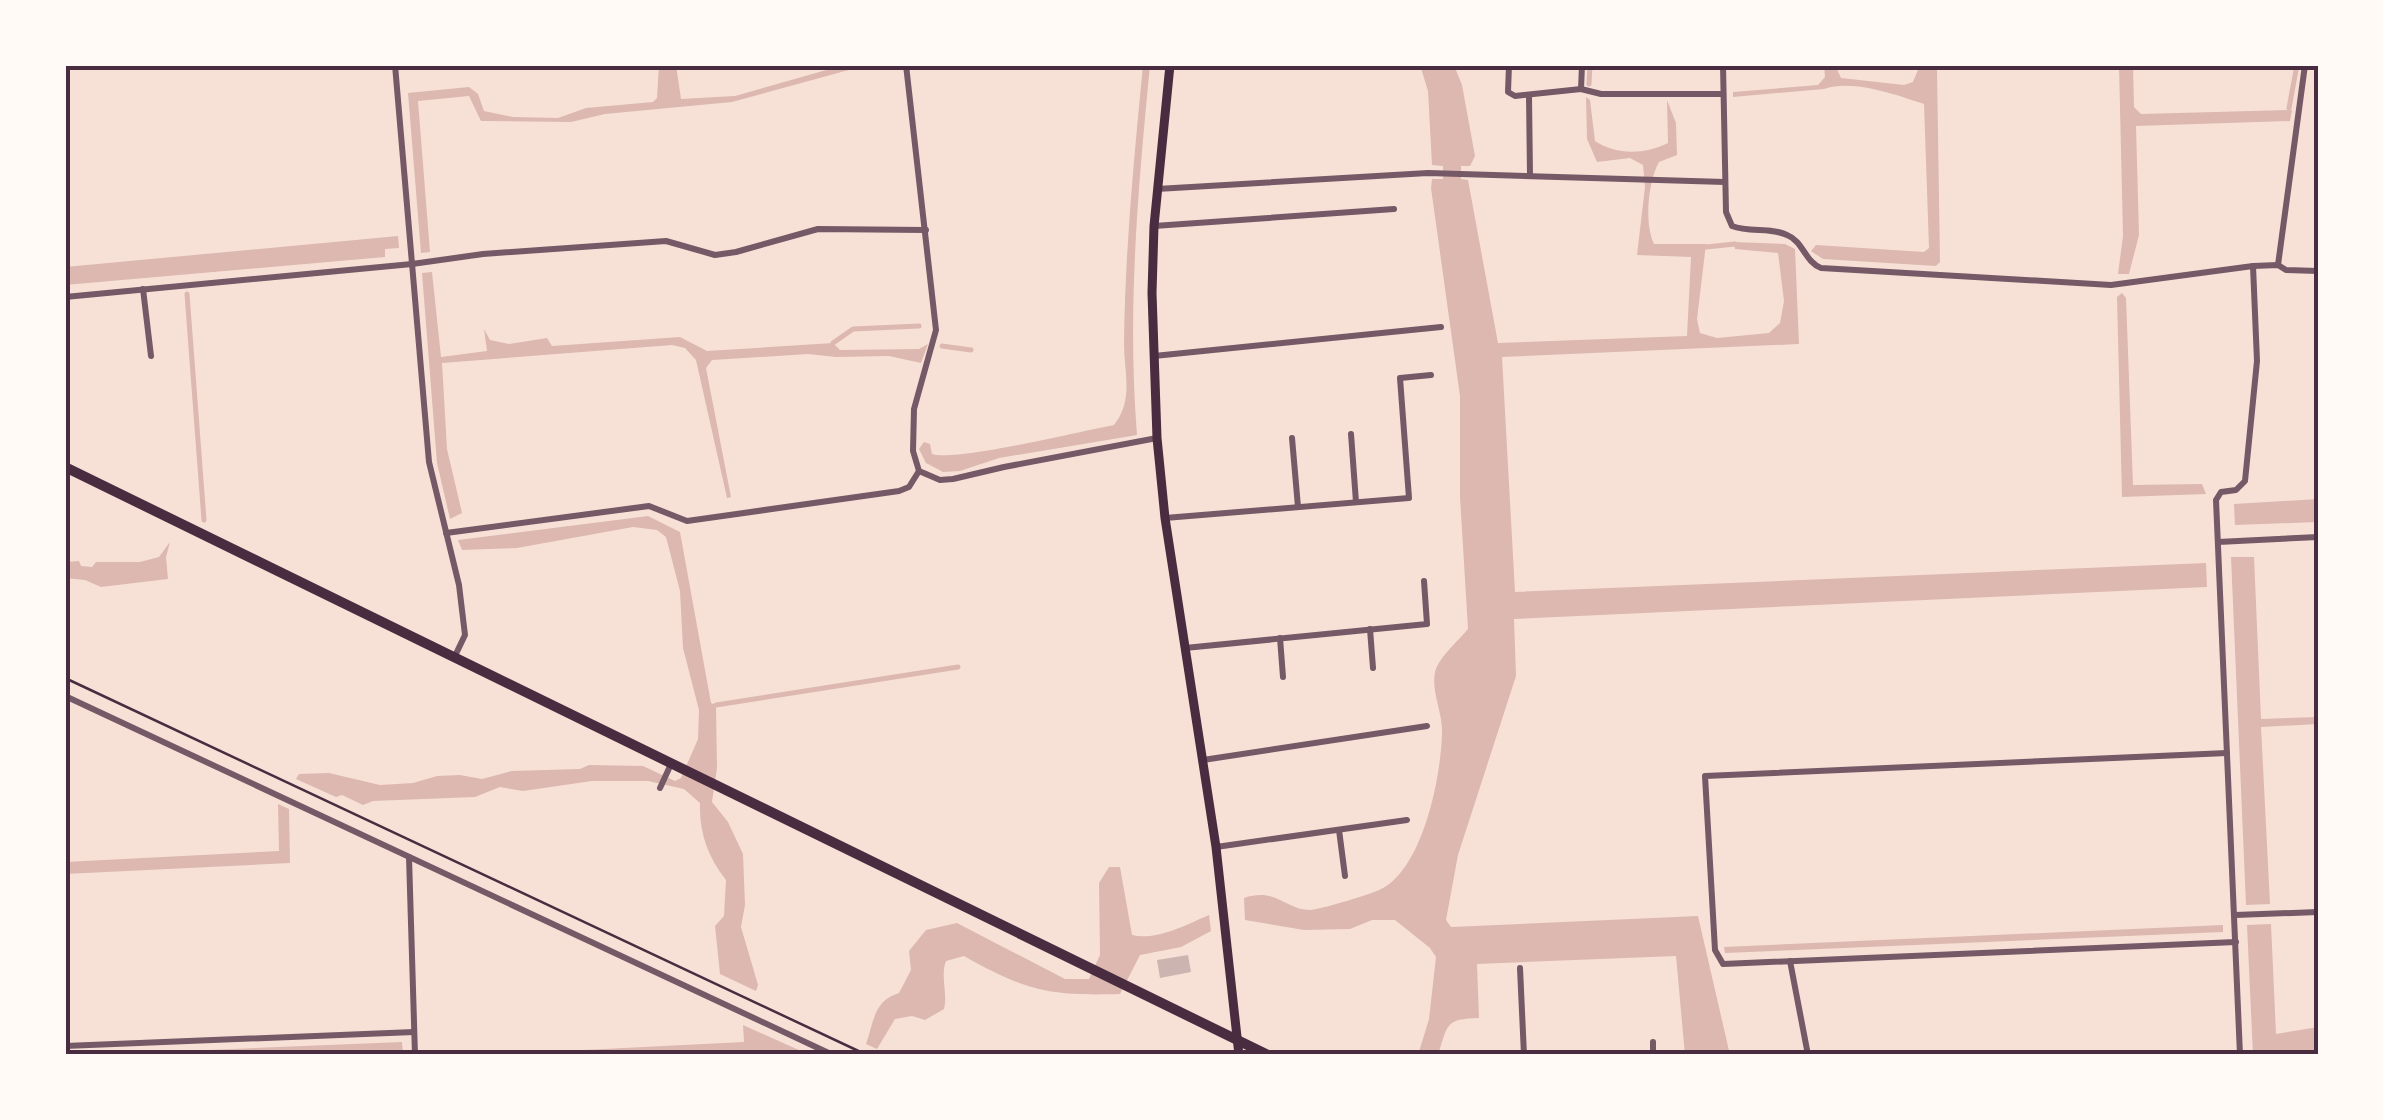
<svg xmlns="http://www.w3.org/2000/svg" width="2383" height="1120" font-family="'Asap Condensed',sans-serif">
  <rect width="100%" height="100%" fill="#f7e1d7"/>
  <g fill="#dcb8b0">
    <path d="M 659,65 L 676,65 L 681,99 L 735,96 L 844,65 L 867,65 L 732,102 L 605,114 L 571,122 L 481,121 L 469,96 L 418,101 L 430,252 L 421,253 L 408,93 L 469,87 L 478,94 L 484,111 L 513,117 L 558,118 L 586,108 L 653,102 L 657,98 Z"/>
    <path d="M 1143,65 L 1150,65 C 1138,190 1127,309 1137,435 L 999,458 L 960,471 L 943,472 L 926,463 L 919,449 L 924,442 L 930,444 L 932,454 C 956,462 1081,431 1114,425 C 1134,399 1124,374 1124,343 C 1125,250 1134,158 1143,65 Z"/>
    <path d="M 1420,65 L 1454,65 L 1462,85 L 1475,156 L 1470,166 L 1461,166 L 1461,179 L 1468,180 L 1498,343 L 1687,336 L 1691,257 L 1637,255 L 1645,187 L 1643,165 L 1630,158 L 1597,162 L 1587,139 L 1586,97 L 1590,100 L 1595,141 C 1616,155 1644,155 1668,143 L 1667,100 L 1676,123 L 1677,155 L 1659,162 C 1648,182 1644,223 1654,244 L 1706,244 L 1697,319 L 1700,333 L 1717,338 L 1769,333 L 1780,323 L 1784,301 L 1778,253 L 1735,249 L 1734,242 L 1785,244 L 1795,249 L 1799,344 L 1502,357 L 1515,592 L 2206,563 L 2207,587 L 1514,619 L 1516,676 L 1458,855 L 1446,920 L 1451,927 L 1698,916 L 1730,1055 L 1685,1055 L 1676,956 L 1477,964 L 1479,1018 C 1445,1019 1448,1024 1438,1055 L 1418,1055 L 1429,1019 L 1436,957 L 1430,948 L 1395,920 L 1372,920 L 1350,929 L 1304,930 L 1245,920 L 1244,898 C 1276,887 1286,910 1310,910 C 1319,910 1367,895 1377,891 C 1422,874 1441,778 1442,733 C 1443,713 1431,692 1435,672 C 1439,657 1458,641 1468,629 L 1460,497 L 1460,396 L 1431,188 L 1432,179 L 1443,179 L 1443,166 L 1432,165 L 1428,91 Z"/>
    <path d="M 1824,65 L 1835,65 L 1841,78 L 1904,85 L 1913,82 L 1920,65 L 1940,65 L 1937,69 L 1940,262 L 1936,266 L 1823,259 L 1811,251 L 1816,245 L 1924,252 L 1929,248 L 1924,104 C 1896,95 1853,79 1824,89 L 1733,97 L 1733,92 L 1818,85 L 1825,77 Z"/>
    <path d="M 2119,65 L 2133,65 L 2134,107 L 2141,114 L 2292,110 L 2290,121 L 2136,126 L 2139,235 L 2129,274 L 2118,274 L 2123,236 Z"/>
    <path d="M 398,236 L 399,248 L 385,249 L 385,257 L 65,285 L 65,267 Z"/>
    <path d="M 432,272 L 441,357 L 487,351 L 484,329 L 490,340 L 509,344 L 547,338 L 552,346 L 680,337 L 707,351 L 833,343 L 840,350 L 919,349 L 928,344 L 921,363 L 889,356 L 836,357 L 808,354 L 712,360 L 706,368 L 731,497 L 727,498 L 696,360 L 685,348 L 672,345 L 442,363 L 447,449 L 462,513 L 450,519 L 437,463 L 422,273 Z"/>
    <path d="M 2122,293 L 2126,298 L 2133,485 L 2202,484 L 2206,494 L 2122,497 L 2117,297 Z"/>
    <path d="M 2318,499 L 2318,522 L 2235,525 L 2234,504 Z"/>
    <path d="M 648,516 L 680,532 L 711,703 L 716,705 L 717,768 L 712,802 L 728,822 L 743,854 L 745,905 L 741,927 L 758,985 L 756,991 L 720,974 L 715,926 L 724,916 L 726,880 C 708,857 699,833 700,803 L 684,789 L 648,781 L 592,781 L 523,791 L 500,787 L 475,797 L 373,801 L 363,805 L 342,795 L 336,797 L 296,779 L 299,774 L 329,773 L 380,785 L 413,783 L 437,776 L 460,775 L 482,779 L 512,771 L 580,769 L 589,765 L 643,766 L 675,781 L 681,778 L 698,739 L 699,710 L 683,648 L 680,591 L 666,537 L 657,530 L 633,527 L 517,548 L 462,550 L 458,540 Z"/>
    <path d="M 170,542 L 166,557 L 168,579 L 101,587 L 85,580 L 65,578 L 65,562 L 79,561 L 81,566 L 92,567 L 96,562 L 140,562 L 159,557 Z"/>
    <path d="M 2231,557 L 2254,557 L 2261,719 L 2318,717 L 2318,724 L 2261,727 L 2270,904 L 2246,905 Z"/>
    <path d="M 278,804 L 289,809 L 290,863 L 65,874 L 65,862 L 279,851 Z"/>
    <path d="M 1109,867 L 1120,867 L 1132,935 C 1156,941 1186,925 1209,915 L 1211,931 L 1181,947 L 1140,955 L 1120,994 C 1049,996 1026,991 964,956 L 946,961 C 940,976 948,993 944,1009 L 925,1020 L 912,1016 L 895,1019 L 877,1049 L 866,1044 C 874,1022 873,1001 899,993 L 911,970 L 909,951 L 926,930 L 957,923 L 1065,979 L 1089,979 L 1100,955 L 1099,883 Z"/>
    <path d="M 2271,924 L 2276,1034 L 2318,1027 L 2318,1055 L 2253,1055 L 2247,925 Z"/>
    <path d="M 2223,925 L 2223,932 L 1725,953 L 1724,947 Z"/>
    <path d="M 743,1025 L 810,1055 L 481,1055 L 744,1042 Z"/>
    <path d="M 402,1042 L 403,1055 L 87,1055 Z"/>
  </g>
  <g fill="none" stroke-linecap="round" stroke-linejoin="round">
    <g stroke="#dcb8b0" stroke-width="5">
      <path d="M 1589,84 L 1590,65"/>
      <path d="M 2289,108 L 2297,65"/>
      <path d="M 1706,247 L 1735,244"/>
      <path d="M 187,294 L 204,520"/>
      <path d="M 833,343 L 853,329 L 919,326"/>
      <path d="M 942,346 L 971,350"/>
      <path d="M 716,705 L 958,667"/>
    </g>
  </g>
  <path fill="#ccb4b1" d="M 1188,955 L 1191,972 L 1160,978 L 1157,960 Z"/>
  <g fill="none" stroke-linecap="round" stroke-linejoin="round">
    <path stroke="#4a2c40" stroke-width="2.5" d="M 65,678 L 867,1055"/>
    <g stroke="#755966" stroke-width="6">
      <path d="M 395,65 L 429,462 L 459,585 L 465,635 L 454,658"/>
      <path d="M 906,65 L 936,330 L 914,409 L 913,451 L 919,471 L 940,480 L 953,479 L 1004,467 L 1157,438"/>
      <path d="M 1509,65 L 1508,92 L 1515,96 L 1581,89 L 1601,94 L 1723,94"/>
      <path d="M 1723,65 L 1726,212 L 1732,226 C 1749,233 1771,227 1787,235 C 1803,241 1805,262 1821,268 L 2111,285 L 2253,266 L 2278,265 L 2286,270 L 2318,271"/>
      <path d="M 1581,89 L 1582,65"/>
      <path d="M 1529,96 L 1530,176"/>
      <path d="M 1157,189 L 1428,173 L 1725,182"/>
      <path d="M 1154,226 L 1394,209"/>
      <path d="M 2278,265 L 2305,65"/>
      <path d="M 143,289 L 151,356"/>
      <path d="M 65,297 L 412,264 L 483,254 L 666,241 L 715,255 L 736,252 L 818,229 L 926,230"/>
      <path d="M 1154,356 L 1441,327"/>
      <path d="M 1351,434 L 1356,502"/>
      <path d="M 1292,438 L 1298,507"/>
      <path d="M 1165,518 L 1409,498 L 1400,378 L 1431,375"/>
      <path d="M 446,533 L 649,506 L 687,521 L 899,491 L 909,487 L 919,471"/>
      <path d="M 2218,542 L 2318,537"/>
      <path d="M 1370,629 L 1373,668"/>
      <path d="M 1280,638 L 1283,677"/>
      <path d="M 1185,648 L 1427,624 L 1424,581"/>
      <path d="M 65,696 L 833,1055"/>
      <path d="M 2227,753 L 1705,776 L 1715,950 L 1723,964 L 2236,942"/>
      <path d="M 1203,760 L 1427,726"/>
      <path d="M 660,788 L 671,764"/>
      <path d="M 1339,830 L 1345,876"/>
      <path d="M 1216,847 L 1407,820"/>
      <path d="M 409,857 L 415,1055"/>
      <path d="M 2235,915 L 2318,912"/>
      <path d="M 1790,961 L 1808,1055"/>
      <path d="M 1520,968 L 1524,1055"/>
      <path d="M 1653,1042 L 1653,1055"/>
      <path d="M 65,1046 L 414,1032"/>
      <path d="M 2240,1055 L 2216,500 L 2221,492 L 2236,490 L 2245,481 L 2257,361 L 2253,266"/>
    </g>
    <path stroke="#4a2c40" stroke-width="9" d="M 1170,65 L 1154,226 L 1152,293 L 1157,438 L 1165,518 L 1216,847 L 1239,1055"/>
    <path stroke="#4a2c40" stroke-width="10" d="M 65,467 L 1268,1055"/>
  </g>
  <rect width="2383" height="1120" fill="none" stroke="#fffaf5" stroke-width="135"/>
  <rect x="68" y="68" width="2248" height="984" fill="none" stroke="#4a2c40" stroke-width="4"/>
</svg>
